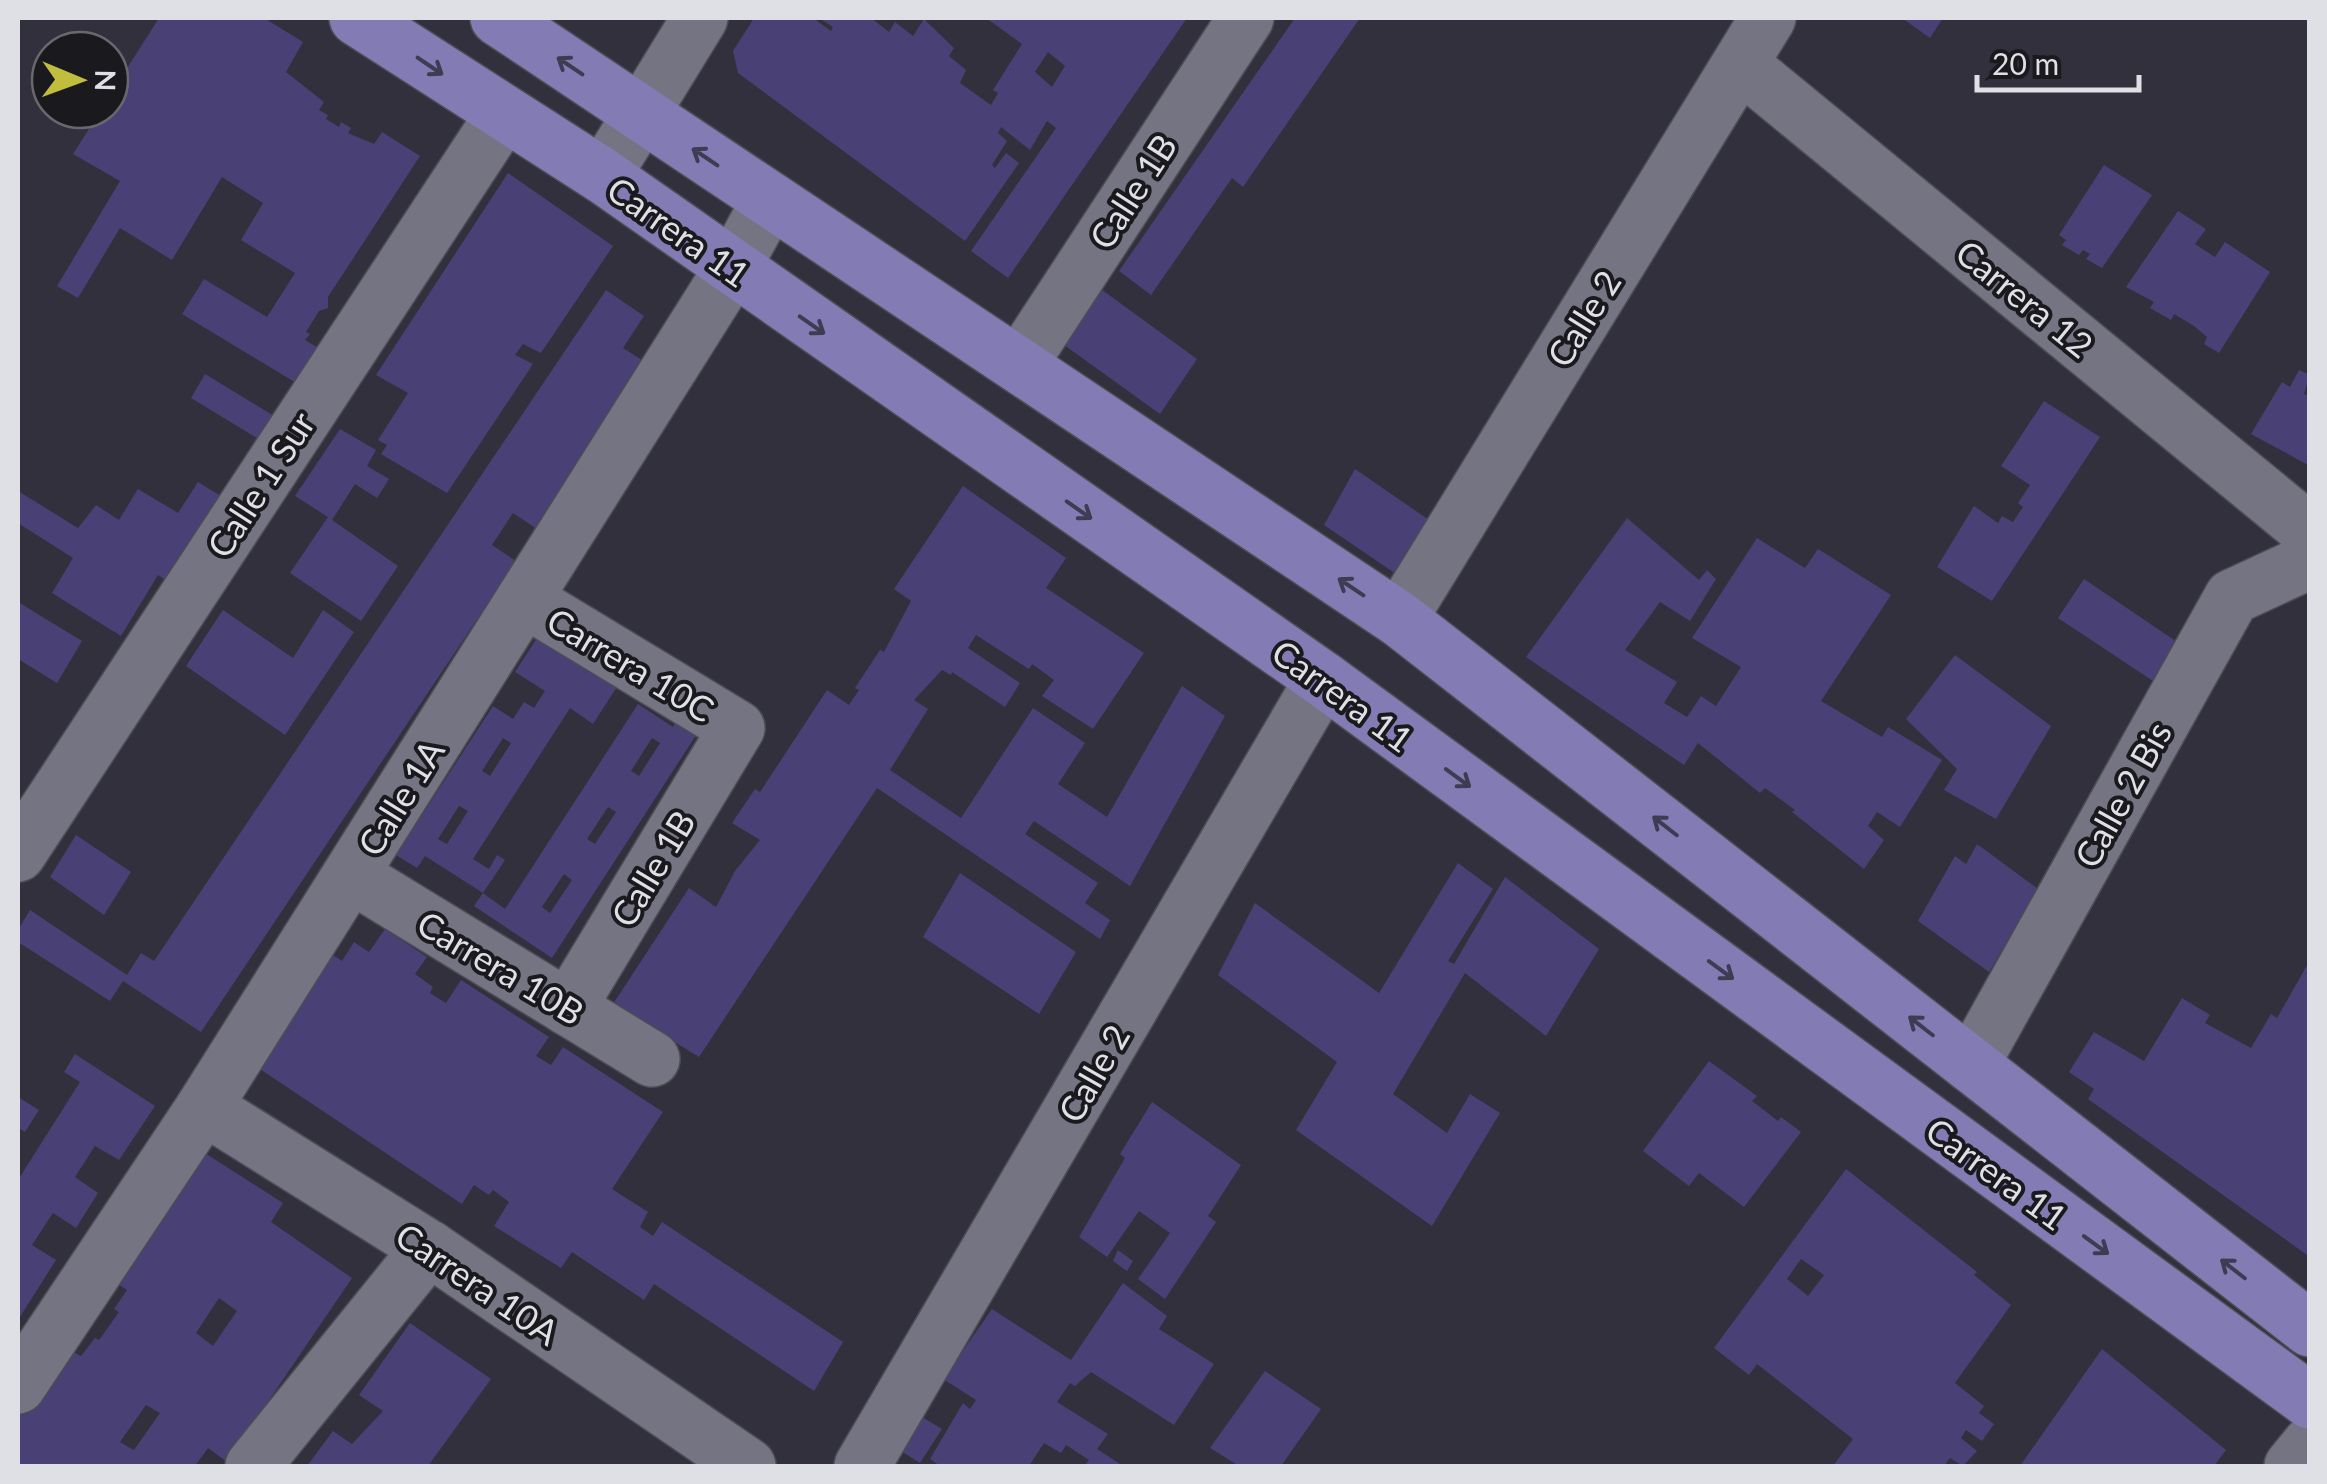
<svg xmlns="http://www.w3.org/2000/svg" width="2327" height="1484" font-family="Lato,sans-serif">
  <rect width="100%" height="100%" fill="#32303c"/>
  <g fill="#494076" fill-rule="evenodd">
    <path d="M 159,18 L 264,18 L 303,42 L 286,72 L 324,102 L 319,110 L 328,115 L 326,119 L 339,127 L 341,122 L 351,128 L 348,133 L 374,144 L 382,132 L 420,156 L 328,297 L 328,308 L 319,311 L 306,332 L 310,334 L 305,340 L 320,349 L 298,384 L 182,314 L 204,279 L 267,317 L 295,273 L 241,240 L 263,203 L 222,177 L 172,260 L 120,228 L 78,298 L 57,286 L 120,181 L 73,154 L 101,110 L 110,110 L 110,95 Z"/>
    <path d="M 754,18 L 813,18 L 831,31 L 833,27 L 819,18 L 871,18 L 889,32 L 895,22 L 913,36 L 924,19 L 954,48 L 949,56 L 966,70 L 960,83 L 991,105 L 998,93 L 993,90 L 1022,44 L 986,18 L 1187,18 L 1008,278 L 971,251 L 1056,128 L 1047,121 L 1030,150 L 1001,127 L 998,133 L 1007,141 L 992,165 L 995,168 L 1006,153 L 1019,163 L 965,241 L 738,73 L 733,51 ZM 1048,52 L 1065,66 L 1052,87 L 1035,72 Z"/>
    <path d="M 1295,18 L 1360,18 L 1243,187 L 1232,178 L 1151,295 L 1119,271 Z"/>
    <path d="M 1902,18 L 1943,18 L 1930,38 Z"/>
    <path d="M 2104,165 L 2152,195 L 2102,268 L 2086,259 L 2090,254 L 2083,250 L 2079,255 L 2062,245 L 2066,240 L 2059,235 Z"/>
    <path d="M 508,173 L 613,246 L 541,353 L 523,344 L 515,355 L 533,364 L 447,493 L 381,454 L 387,445 L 378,440 L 408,393 L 376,375 Z"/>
    <path d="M 2178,211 L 2206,229 L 2195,244 L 2215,257 L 2225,242 L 2270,272 L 2219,353 L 2204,344 L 2207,337 L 2194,326 L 2174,314 L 2171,320 L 2150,308 L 2154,302 L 2126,287 Z"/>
    <path d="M 1098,287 L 1197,359 L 1160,414 L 1060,342 Z"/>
    <path d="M 606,290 L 644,316 L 623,348 L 648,364 L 537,529 L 513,513 L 492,545 L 516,561 L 201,1032 L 123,981 L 110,1001 L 18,942 L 18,930 L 30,910 L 127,975 L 141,953 L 154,961 Z"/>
    <path d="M 2299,370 L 2310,375 L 2304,394 L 2310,397 L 2310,466 L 2251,434 L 2282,382 L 2290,387 Z"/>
    <path d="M 205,374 L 289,425 L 275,449 L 191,398 Z"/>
    <path d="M 2044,401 L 2100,437 L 1992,601 L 1937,567 L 1974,506 L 1998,523 L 2002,516 L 2013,522 L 2023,507 L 2018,503 L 2030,485 L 2001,466 Z"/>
    <path d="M 340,429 L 376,450 L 367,466 L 389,479 L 377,498 L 355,484 L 332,520 L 398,566 L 361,621 L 290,573 L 328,517 L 295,496 Z"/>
    <path d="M 1355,469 L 1429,520 L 1399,576 L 1324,525 Z"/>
    <path d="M 198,482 L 239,507 L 186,593 L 158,575 L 121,636 L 52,593 L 73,558 L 18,523 L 18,491 L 78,528 L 96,505 L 119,520 L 138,489 L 178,513 Z"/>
    <path d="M 963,486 L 1066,558 L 1046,588 L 1144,653 L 1093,729 L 1042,696 L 1054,680 L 1032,664 L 1029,669 L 976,635 L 968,648 L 1020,683 L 1005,707 L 952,672 L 951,675 L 942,670 L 914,700 L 928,709 L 890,770 L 961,818 L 1033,708 L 1085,743 L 1058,784 L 1107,817 L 1182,686 L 1225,716 L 1130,886 L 1034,821 L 1025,834 L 1098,883 L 1085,903 L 1110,920 L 1100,939 L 877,788 L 699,1057 L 613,1004 L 689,888 L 716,907 L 735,871 L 760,840 L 732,823 L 755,789 L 760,792 L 827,690 L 849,705 L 859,690 L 855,688 L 880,650 L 884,652 L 911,601 L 894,589 Z"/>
    <path d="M 1627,518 L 1699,580 L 1707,570 L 1716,579 L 1690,621 L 1660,602 L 1625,650 L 1677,682 L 1664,703 L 1687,717 L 1701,696 L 1716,706 L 1741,667 L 1692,638 L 1757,538 L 1805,568 L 1818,549 L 1891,595 L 1821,701 L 1882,737 L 1888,727 L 1942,760 L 1900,827 L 1877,812 L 1868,826 L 1884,840 L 1864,869 L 1792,812 L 1795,810 L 1765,788 L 1760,793 L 1698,743 L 1684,765 L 1526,657 Z"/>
    <path d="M 2084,579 L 2180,644 L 2153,681 L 2058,618 Z"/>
    <path d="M 18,602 L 82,641 L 57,683 L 18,659 Z"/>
    <path d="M 223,610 L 293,658 L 323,610 L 354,632 L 285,735 L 186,666 Z"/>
    <path d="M 546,624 L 624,676 L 593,724 L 570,708 L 473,859 L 489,869 L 497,855 L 505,860 L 483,893 L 505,909 L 638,704 L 673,727 L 681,713 L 702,726 L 552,958 L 474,906 L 483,893 L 425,856 L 417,868 L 396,855 L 493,706 L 513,719 L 524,702 L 534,708 L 545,691 L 515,672 ZM 503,738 L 511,743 L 490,776 L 482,771 ZM 652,738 L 660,743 L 639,776 L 631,771 ZM 459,806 L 468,811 L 447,844 L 438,839 ZM 608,807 L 616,812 L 595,844 L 587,839 ZM 564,874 L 572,880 L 550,913 L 542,907 Z"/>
    <path d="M 1955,655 L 2051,726 L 1996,819 L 1944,790 L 1957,769 L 1906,719 Z"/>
    <path d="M 76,835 L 131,872 L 104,915 L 50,877 Z"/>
    <path d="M 1977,844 L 2038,889 L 1989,972 L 1918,921 L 1955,856 L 1966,864 Z"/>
    <path d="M 1458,863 L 1493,889 L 1448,961 L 1454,964 L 1505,877 L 1599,949 L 1546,1036 L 1465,973 L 1393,1094 L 1447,1133 L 1470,1094 L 1500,1113 L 1432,1226 L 1296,1130 L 1337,1062 L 1218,975 L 1255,903 L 1379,993 Z"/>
    <path d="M 960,873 L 1076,952 L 1039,1014 L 923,937 Z"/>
    <path d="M 385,929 L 427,957 L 415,974 L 433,987 L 430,993 L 446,1003 L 461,980 L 549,1037 L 536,1056 L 551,1065 L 563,1047 L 663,1112 L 612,1189 L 648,1212 L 640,1227 L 653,1236 L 662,1222 L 843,1342 L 814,1391 L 654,1284 L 644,1300 L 572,1252 L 561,1268 L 494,1226 L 509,1202 L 493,1190 L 489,1195 L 474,1185 L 462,1204 L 251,1063 L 321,947 L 342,961 L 354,942 L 369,952 Z"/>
    <path d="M 2310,960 L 2310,1257 L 2088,1099 L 2094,1089 L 2069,1072 L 2094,1032 L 2144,1061 L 2182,998 L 2210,1015 L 2205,1023 L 2251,1048 L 2271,1014 L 2277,1018 Z"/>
    <path d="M 75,1054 L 155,1106 L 119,1160 L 95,1146 L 75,1177 L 98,1193 L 76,1228 L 53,1213 L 32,1245 L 56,1260 L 18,1320 L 18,1180 L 80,1082 L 64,1072 Z"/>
    <path d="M 1709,1061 L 1757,1096 L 1752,1101 L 1778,1121 L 1781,1117 L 1801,1132 L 1744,1207 L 1699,1173 L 1689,1186 L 1643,1151 Z"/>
    <path d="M 18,1097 L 39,1110 L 25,1132 L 18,1128 Z"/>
    <path d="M 1152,1102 L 1241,1165 L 1208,1216 L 1216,1222 L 1165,1299 L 1138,1279 L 1170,1233 L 1139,1211 L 1107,1257 L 1079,1237 L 1125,1158 L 1120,1154 Z"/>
    <path d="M 197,1148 L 283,1203 L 271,1222 L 352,1278 L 227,1462 L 208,1448 L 195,1466 L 18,1466 L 18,1418 L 66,1348 L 81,1356 L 95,1338 L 99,1340 L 119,1312 L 114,1309 L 127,1290 L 112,1280 ZM 219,1298 L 237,1311 L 213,1346 L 196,1333 ZM 146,1405 L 160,1413 L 134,1450 L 120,1442 Z"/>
    <path d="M 1846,1169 L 1977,1272 L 1974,1275 L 2011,1305 L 1955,1383 L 1984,1406 L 1979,1413 L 1994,1424 L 1982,1441 L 1966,1430 L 1961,1438 L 1977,1451 L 1963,1466 L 1950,1458 L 1944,1466 L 1833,1466 L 1853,1439 L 1757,1364 L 1749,1375 L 1714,1348 ZM 1801,1259 L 1824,1275 L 1808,1296 L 1787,1279 Z"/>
    <path d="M 1118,1250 L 1133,1261 L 1127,1271 L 1113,1261 Z"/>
    <path d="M 1123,1283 L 1167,1316 L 1159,1329 L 1214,1364 L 1174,1425 L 1091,1372 L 1075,1386 L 1070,1383 L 1057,1402 L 1108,1434 L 1097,1449 L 1123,1466 L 1084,1466 L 1089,1460 L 1066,1445 L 1061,1453 L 1044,1443 L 1029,1466 L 940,1466 L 930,1459 L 963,1403 L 970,1409 L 976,1400 L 943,1379 L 992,1309 L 1071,1360 Z"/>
    <path d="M 410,1323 L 491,1379 L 428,1466 L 307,1466 L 333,1431 L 352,1444 L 383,1411 L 359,1395 Z"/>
    <path d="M 2102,1349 L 2226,1450 L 2214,1466 L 2020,1466 Z"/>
    <path d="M 1265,1371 L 1321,1409 L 1281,1466 L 1239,1466 L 1210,1448 Z"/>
    <path d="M 922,1417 L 942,1429 L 920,1463 L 901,1451 Z"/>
  </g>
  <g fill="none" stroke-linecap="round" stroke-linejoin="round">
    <defs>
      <g id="minor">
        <path d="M 1740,64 L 2310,532"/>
        <path d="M 603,176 L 700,18"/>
        <path d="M 1019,365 L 1246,18"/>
        <path d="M 524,599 L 737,728 L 568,1008"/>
        <path d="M 1399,619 L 1768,18"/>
        <path d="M 18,854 L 503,115"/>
        <path d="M 351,875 L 652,1059"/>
        <path d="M 1971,1065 L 2232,597 L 2310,561"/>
        <path d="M 204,1107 L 429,1248 L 748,1466"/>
        <path d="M 18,1386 L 204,1107 L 732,269 L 770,200"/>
        <path d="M 253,1466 L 429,1248"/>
        <path d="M 862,1466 L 1323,679"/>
        <path d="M 2292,1466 L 2310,1444"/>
      </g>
      <g id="major">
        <path d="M 357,18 L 603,176 L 1323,679 L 2310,1401"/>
        <path d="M 498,18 L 1399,619 L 2310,1329"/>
      </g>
    </defs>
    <use href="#minor" stroke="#4c4c56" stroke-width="58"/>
    <use href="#major" stroke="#4c4c56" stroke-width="58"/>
    <use href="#minor" stroke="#757482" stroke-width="55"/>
    <use href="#major" stroke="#837bb3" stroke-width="55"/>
  </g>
  <defs><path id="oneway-shaft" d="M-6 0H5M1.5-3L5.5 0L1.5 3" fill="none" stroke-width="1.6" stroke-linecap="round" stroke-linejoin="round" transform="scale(2.5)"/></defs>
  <g stroke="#3f3b52">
    <use href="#oneway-shaft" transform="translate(430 66) rotate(34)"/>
    <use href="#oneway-shaft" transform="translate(570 66) rotate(-146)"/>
    <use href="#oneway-shaft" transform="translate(705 157) rotate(-146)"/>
    <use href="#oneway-shaft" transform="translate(812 325) rotate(35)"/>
    <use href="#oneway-shaft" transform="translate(1079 510) rotate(35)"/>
    <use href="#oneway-shaft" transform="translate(1351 587) rotate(-146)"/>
    <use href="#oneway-shaft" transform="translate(1458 778) rotate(36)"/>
    <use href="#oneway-shaft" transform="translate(1665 826) rotate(-142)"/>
    <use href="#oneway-shaft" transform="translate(1721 970) rotate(36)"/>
    <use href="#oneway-shaft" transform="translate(1921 1026) rotate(-142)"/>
    <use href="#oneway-shaft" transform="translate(2096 1245) rotate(36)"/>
    <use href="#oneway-shaft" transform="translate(2233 1269) rotate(-142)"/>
  </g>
  <g text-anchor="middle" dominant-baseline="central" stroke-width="8" stroke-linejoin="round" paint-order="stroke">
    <g font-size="35" fill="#dfdfe6" stroke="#1a191e">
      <text transform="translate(1132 191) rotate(-57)">Calle 1B</text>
      <text transform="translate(679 231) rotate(35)">Carrera 11</text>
      <text transform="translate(2025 298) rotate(39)">Carrera 12</text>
      <text transform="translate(1583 318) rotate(-58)">Calle 2</text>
      <text transform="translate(260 484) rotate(-57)">Calle 1 Sur</text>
      <text transform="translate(631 664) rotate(31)">Carrera 10C</text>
      <text transform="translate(1343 695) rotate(36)">Carrera 11</text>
      <text transform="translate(2122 794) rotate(-61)">Calle 2 Bis</text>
      <text transform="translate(400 797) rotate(-58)">Calle 1A</text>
      <text transform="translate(652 868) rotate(-59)">Calle 1B</text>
      <text transform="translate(501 967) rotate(31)">Carrera 10B</text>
      <text transform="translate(1093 1073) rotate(-60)">Calle 2</text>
      <text transform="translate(1997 1173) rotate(36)">Carrera 11</text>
      <text transform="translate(478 1283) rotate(34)">Carrera 10A</text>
    </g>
  </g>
  <rect width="2327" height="1484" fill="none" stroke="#dfdfe6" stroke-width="40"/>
  <g transform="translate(80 80) rotate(91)"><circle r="48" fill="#1a191e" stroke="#69686e" stroke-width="2.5"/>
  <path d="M0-8L18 38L0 25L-18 38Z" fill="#c1bd3f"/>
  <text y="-15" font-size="28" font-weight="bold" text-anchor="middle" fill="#dfdfe6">N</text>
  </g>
  <path d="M1977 75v15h162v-15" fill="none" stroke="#dfdfe6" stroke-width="5"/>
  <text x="1992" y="75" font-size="30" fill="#dfdfe6" stroke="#1a191e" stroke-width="8" paint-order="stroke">20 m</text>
</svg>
